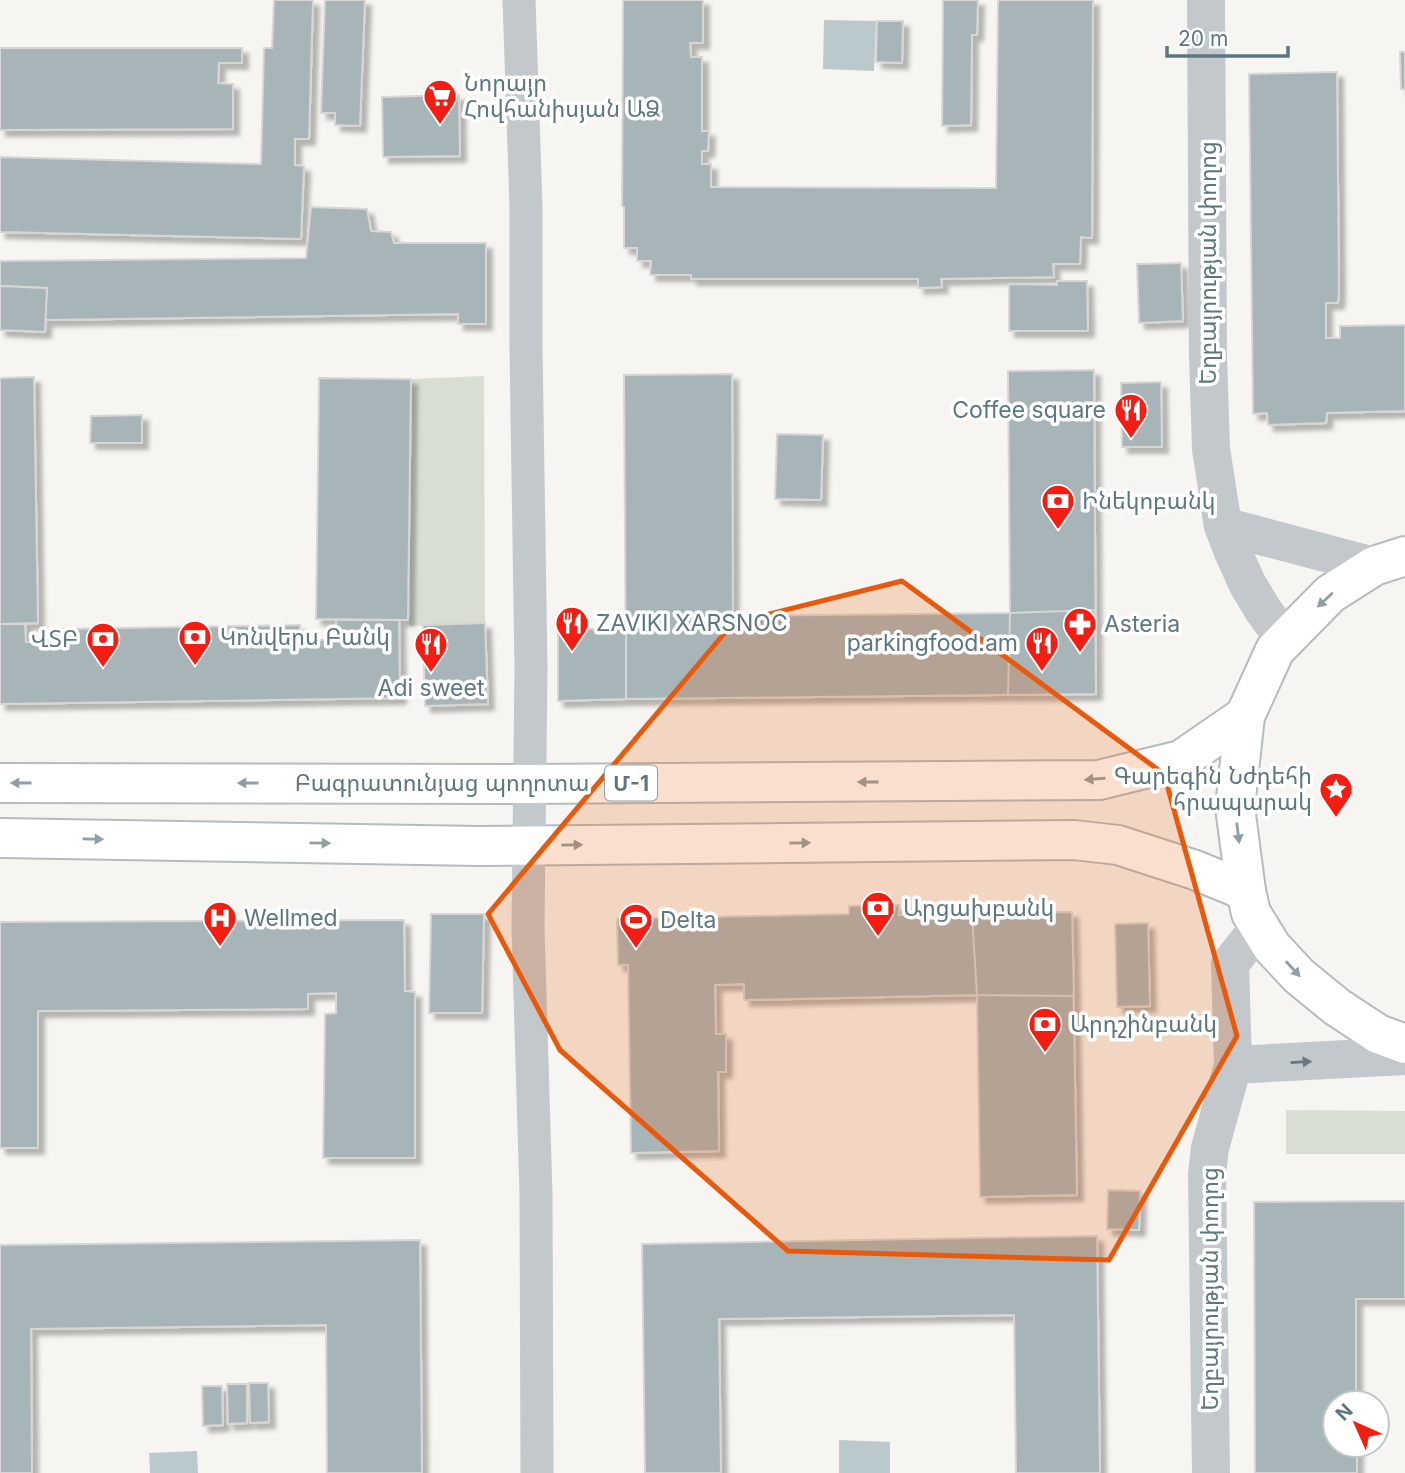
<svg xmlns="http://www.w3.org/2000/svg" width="1405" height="1473" font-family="Inter,'Noto Sans Armenian',sans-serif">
  <defs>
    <filter id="shadow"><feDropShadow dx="6" dy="6" stdDeviation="2" flood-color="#0004"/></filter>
  </defs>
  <rect width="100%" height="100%" fill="#f6f5f1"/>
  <g fill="#d8ded2">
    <path d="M 484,376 L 485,623 L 410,626 L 408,620 L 411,379 Z"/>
    <path d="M 1286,1110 L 1405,1111 L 1405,1154 L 1286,1154 Z"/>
  </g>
  <g fill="#bacacc">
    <path d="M 824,20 L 876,21 L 874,71 L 823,69 Z"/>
    <path d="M 839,1440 L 890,1442 L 890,1473 L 839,1473 Z"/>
    <path d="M 197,1451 L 198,1473 L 150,1473 L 149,1453 Z"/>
  </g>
  <g fill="#a8b5b8" stroke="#d7d6d4" stroke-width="2" filter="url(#shadow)">
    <path d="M 274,0 L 313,0 L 309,139 L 295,139 L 295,165 L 304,166 L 301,239 L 0,232 L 0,157 L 261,164 L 264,48 L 272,48 Z"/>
    <path d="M 325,0 L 365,0 L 360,126 L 335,125 L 335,113 L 321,113 Z"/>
    <path d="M 623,0 L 703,0 L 703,43 L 690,43 L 691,57 L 702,57 L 702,131 L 709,131 L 708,151 L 702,151 L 702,164 L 711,164 L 711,187 L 996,188 L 998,0 L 1093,0 L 1092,238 L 1081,237 L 1080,264 L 1053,264 L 1054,277 L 941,279 L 942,287 L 918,288 L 918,279 L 691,279 L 691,275 L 650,275 L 651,261 L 637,261 L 637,248 L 624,248 L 624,207 L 622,206 Z"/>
    <path d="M 943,0 L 978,0 L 977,35 L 972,35 L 971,125 L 942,126 Z"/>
    <path d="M 877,21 L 903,21 L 902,63 L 876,62 Z"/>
    <path d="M 0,48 L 242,48 L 242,63 L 219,63 L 218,83 L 233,84 L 233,129 L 0,130 Z"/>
    <path d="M 1400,52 L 1405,52 L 1405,89 L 1401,89 Z"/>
    <path d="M 1337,72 L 1339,292 L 1338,303 L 1326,303 L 1326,338 L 1340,338 L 1340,326 L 1405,325 L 1405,411 L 1327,413 L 1326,423 L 1268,425 L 1267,413 L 1253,414 L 1249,74 Z"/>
    <path d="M 459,95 L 460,156 L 383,157 L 382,97 Z"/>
    <path d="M 311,207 L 367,209 L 371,231 L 391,232 L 394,243 L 486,243 L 486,324 L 458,324 L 458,314 L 45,320 L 47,288 L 0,286 L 0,261 L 306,258 Z"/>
    <path d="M 1181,263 L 1183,321 L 1139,323 L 1137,264 Z"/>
    <path d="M 1057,281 L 1087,281 L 1088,331 L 1009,331 L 1009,284 L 1057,285 Z"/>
    <path d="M 0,286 L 47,288 L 45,332 L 0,330 Z"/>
    <path d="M 1094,370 L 1096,694 L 626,699 L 624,375 L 732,374 L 733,616 L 1010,613 L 1008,371 Z"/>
    <path d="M 34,377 L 38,623 L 0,624 L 0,378 Z"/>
    <path d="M 319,378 L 411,379 L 408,620 L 316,619 Z"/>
    <path d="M 1161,382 L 1162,447 L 1122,447 L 1121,383 Z"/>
    <path d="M 142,415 L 142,443 L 90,443 L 91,416 Z"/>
    <path d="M 777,434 L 823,435 L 821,500 L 775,499 Z"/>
    <path d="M 1095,610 L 1096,694 L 1008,695 L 1010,613 Z"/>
    <path d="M 336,620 L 399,620 L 400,698 L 0,704 L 0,624 L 25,624 L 26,642 L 57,642 L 57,629 L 300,625 L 300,640 L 337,640 Z"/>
    <path d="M 485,623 L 488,704 L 425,706 L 423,625 Z"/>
    <path d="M 558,629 L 626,629 L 626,699 L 558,701 Z"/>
    <path d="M 899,905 L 899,915 L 1072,912 L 1077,1195 L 980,1197 L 977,995 L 744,1000 L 744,984 L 715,985 L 716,1034 L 726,1034 L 726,1072 L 718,1072 L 719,1151 L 631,1153 L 628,965 L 618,965 L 617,919 L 849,914 L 849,906 Z"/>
    <path d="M 1072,912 L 1074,996 L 977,995 L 972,914 Z"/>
    <path d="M 431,914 L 484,914 L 482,1013 L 429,1013 Z"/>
    <path d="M 404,920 L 405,991 L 415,992 L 415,1158 L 323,1158 L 325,1014 L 336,1013 L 336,993 L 308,994 L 308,1009 L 38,1011 L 38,1148 L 0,1148 L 0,922 Z"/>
    <path d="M 1148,923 L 1150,1006 L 1117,1007 L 1115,924 Z"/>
    <path d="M 1108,1190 L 1140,1191 L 1139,1230 L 1107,1229 Z"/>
    <path d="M 1405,1201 L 1405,1299 L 1356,1299 L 1356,1403 L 1335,1403 L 1335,1445 L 1357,1445 L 1357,1473 L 1255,1473 L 1254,1202 Z"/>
    <path d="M 1097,1236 L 1100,1473 L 1016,1473 L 1014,1315 L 719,1319 L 721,1473 L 645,1473 L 642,1244 Z"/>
    <path d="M 420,1240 L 422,1473 L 327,1473 L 326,1325 L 31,1329 L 32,1473 L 0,1473 L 0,1245 Z"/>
    <path d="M 249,1383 L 268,1383 L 269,1422 L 250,1423 Z"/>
    <path d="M 227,1384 L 247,1384 L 247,1423 L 228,1424 Z"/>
    <path d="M 202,1386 L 222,1386 L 223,1425 L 203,1426 Z"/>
  </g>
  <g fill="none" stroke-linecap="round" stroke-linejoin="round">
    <defs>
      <g id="primary">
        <path d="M 1405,556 L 1374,566 L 1330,594 L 1275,650 L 1245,716 L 1235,807 L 1246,891 L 1251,913 L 1272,947 L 1299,976 L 1337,1007 L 1378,1034 L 1405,1044"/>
        <path d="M 0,783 L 529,784 L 1099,780 L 1181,760 L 1245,716"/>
        <path d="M 0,838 L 479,846 L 1074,840 L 1118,845 L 1195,870 L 1246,891"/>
      </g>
    </defs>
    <use href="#primary" stroke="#b5bcbe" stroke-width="42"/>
    <path stroke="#c2c8cb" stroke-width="33" d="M 519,0 L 526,206 L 526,347 L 531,669 L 528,928 L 536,1195 L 537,1473"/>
    <g stroke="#c2c8cb" stroke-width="38">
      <path d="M 1206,0 L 1208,356 L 1211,449 L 1223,526 L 1233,552 L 1248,585 L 1263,610 L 1285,640"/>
      <path d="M 1223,526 L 1374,566"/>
      <path d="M 1233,1065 L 1405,1056"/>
      <path d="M 1211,1473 L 1207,1174 L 1210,1148 L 1233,1065 L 1230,964 L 1260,926"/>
    </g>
    <use href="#primary" stroke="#fff" stroke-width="38"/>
  </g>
  <defs><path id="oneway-solid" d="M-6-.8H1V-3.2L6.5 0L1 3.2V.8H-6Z" transform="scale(1.75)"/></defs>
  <g fill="#8ea0a6">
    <use href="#oneway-solid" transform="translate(1325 600) rotate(137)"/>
    <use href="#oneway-solid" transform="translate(1095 779) rotate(175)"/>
    <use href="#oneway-solid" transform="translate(868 782) rotate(180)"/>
    <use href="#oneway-solid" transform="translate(21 783) rotate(180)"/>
    <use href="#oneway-solid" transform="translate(248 783) rotate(180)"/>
    <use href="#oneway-solid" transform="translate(1238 833) rotate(83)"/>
    <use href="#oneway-solid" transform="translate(93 839) rotate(1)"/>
    <use href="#oneway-solid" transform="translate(320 843) rotate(1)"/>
    <use href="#oneway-solid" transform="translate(800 843) rotate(-1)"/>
    <use href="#oneway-solid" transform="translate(572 845) rotate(-1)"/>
    <use href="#oneway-solid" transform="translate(1293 969) rotate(47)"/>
  </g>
  <use fill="#627b84" href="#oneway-solid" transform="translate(1301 1062) rotate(-3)"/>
  <path fill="#e8590c" fill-opacity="0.2" stroke="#e8590c" stroke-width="5" stroke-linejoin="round" d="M 902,581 L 1164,774 L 1237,1036 L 1109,1260 L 788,1251 L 560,1050 L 488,914 L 733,623 Z"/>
  <defs>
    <symbol id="supermarket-pin" viewBox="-11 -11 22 30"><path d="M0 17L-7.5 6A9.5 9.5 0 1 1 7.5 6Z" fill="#f51d12" stroke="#fff"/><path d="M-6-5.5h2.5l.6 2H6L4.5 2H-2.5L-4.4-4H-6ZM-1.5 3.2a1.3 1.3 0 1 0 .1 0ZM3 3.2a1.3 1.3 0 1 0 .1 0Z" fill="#fff"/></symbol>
    <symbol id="restaurant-pin" viewBox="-11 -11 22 30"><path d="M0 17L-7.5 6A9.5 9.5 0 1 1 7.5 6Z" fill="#f51d12" stroke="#fff"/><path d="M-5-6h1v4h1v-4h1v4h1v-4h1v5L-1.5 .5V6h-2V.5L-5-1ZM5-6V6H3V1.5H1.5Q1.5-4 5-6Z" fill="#fff"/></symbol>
    <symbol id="bank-pin" viewBox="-11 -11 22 30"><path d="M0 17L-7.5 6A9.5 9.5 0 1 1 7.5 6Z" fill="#f51d12" stroke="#fff"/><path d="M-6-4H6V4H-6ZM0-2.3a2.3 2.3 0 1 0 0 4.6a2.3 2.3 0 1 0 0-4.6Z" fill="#fff"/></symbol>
    <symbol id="pharmacy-pin" viewBox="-11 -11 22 30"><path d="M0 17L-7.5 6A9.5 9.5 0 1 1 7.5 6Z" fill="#f51d12" stroke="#fff"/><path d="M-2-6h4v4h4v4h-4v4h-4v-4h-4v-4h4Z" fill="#fff"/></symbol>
    <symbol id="sight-pin" viewBox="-11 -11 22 30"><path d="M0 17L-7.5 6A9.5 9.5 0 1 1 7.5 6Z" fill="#f51d12" stroke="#fff"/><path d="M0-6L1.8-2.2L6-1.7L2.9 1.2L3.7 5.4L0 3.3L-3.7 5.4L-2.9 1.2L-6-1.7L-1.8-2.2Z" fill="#fff"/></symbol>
    <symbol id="hospital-pin" viewBox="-11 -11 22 30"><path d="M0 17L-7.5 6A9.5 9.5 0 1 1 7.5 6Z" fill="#f51d12" stroke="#fff"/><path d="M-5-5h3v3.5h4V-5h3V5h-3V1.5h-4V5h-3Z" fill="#fff"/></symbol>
    <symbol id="stadium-pin" viewBox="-11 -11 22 30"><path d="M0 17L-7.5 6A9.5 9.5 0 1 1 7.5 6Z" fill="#f51d12" stroke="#fff"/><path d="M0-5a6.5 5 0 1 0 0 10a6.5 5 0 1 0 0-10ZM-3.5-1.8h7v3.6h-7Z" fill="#fff"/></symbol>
  </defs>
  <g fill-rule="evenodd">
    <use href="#supermarket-pin" x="421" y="77" width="38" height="52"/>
    <use href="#restaurant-pin" x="1112" y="391" width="38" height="52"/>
    <use href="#bank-pin" x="1039" y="482" width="38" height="52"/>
    <use href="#restaurant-pin" x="553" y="604" width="38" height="52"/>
    <use href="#pharmacy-pin" x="1061" y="605" width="38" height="52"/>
    <use href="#bank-pin" x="176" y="618" width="38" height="52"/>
    <use href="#bank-pin" x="84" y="620" width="38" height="52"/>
    <use href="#restaurant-pin" x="1023" y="624" width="38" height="52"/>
    <use href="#restaurant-pin" x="412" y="625" width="38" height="52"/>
    <use href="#sight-pin" x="1317" y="770" width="38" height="52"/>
    <use href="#bank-pin" x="859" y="889" width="38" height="52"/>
    <use href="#hospital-pin" x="201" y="899" width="38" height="52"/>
    <use href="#stadium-pin" x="617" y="901" width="38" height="52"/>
    <use href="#bank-pin" x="1026" y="1005" width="38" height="52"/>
  </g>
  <g text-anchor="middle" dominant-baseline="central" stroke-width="7" stroke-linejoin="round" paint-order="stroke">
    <rect fill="#fff" stroke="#8ea0a6" stroke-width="2" x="605" y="765.5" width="52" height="35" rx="5"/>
    <g font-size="21" font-weight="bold" fill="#5d7780">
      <text x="631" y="783">Մ-1</text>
    </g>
    <g font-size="23" fill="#5d7780" stroke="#fff" text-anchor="start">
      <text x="464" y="83">Նորայր<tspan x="464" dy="26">Հովհանիսյան ԱՁ</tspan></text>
      <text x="1106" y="410" text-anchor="end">Coffee square</text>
      <text x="1082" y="501">Ինեկոբանկ</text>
      <text x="596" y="623">ZAVIKI XARSNOC</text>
      <text x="1104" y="624">Asteria</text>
      <text x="220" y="637">Կոնվերս Բանկ</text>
      <text x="78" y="639" text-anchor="end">ՎՏԲ</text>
      <text x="1018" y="643" text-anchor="end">parkingfood.am</text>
      <text x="431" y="688" text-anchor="middle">Adi sweet</text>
      <text x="1312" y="776" text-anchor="end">Գարեգին Նժդեհի<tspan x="1312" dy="26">հրապարակ</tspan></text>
      <text x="903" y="908">Արցախբանկ</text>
      <text x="244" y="918">Wellmed</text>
      <text x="660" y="920">Delta</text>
      <text x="1070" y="1024">Արդշինբանկ</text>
    </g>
    <g font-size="23" fill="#5d7780" stroke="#fff">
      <text transform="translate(1208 263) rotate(-90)">Եղբայրության փողոց</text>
      <text x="442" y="783">Բագրատունյաց պողոտա</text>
      <text transform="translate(1210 1289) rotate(-90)">Եղբայրության փողոց</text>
    </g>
  </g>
  <g transform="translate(1356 1424) rotate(315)"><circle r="33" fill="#ffffff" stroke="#bec9cc" stroke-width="2"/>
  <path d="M0-5L12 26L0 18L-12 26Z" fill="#f51d12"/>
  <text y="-10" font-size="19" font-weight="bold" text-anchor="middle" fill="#5d7780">N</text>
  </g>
  <path d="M1167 46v10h121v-10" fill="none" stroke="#5d7780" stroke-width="3.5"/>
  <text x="1178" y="46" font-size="21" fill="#5d7780" stroke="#ffffff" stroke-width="5" paint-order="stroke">20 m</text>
</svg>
